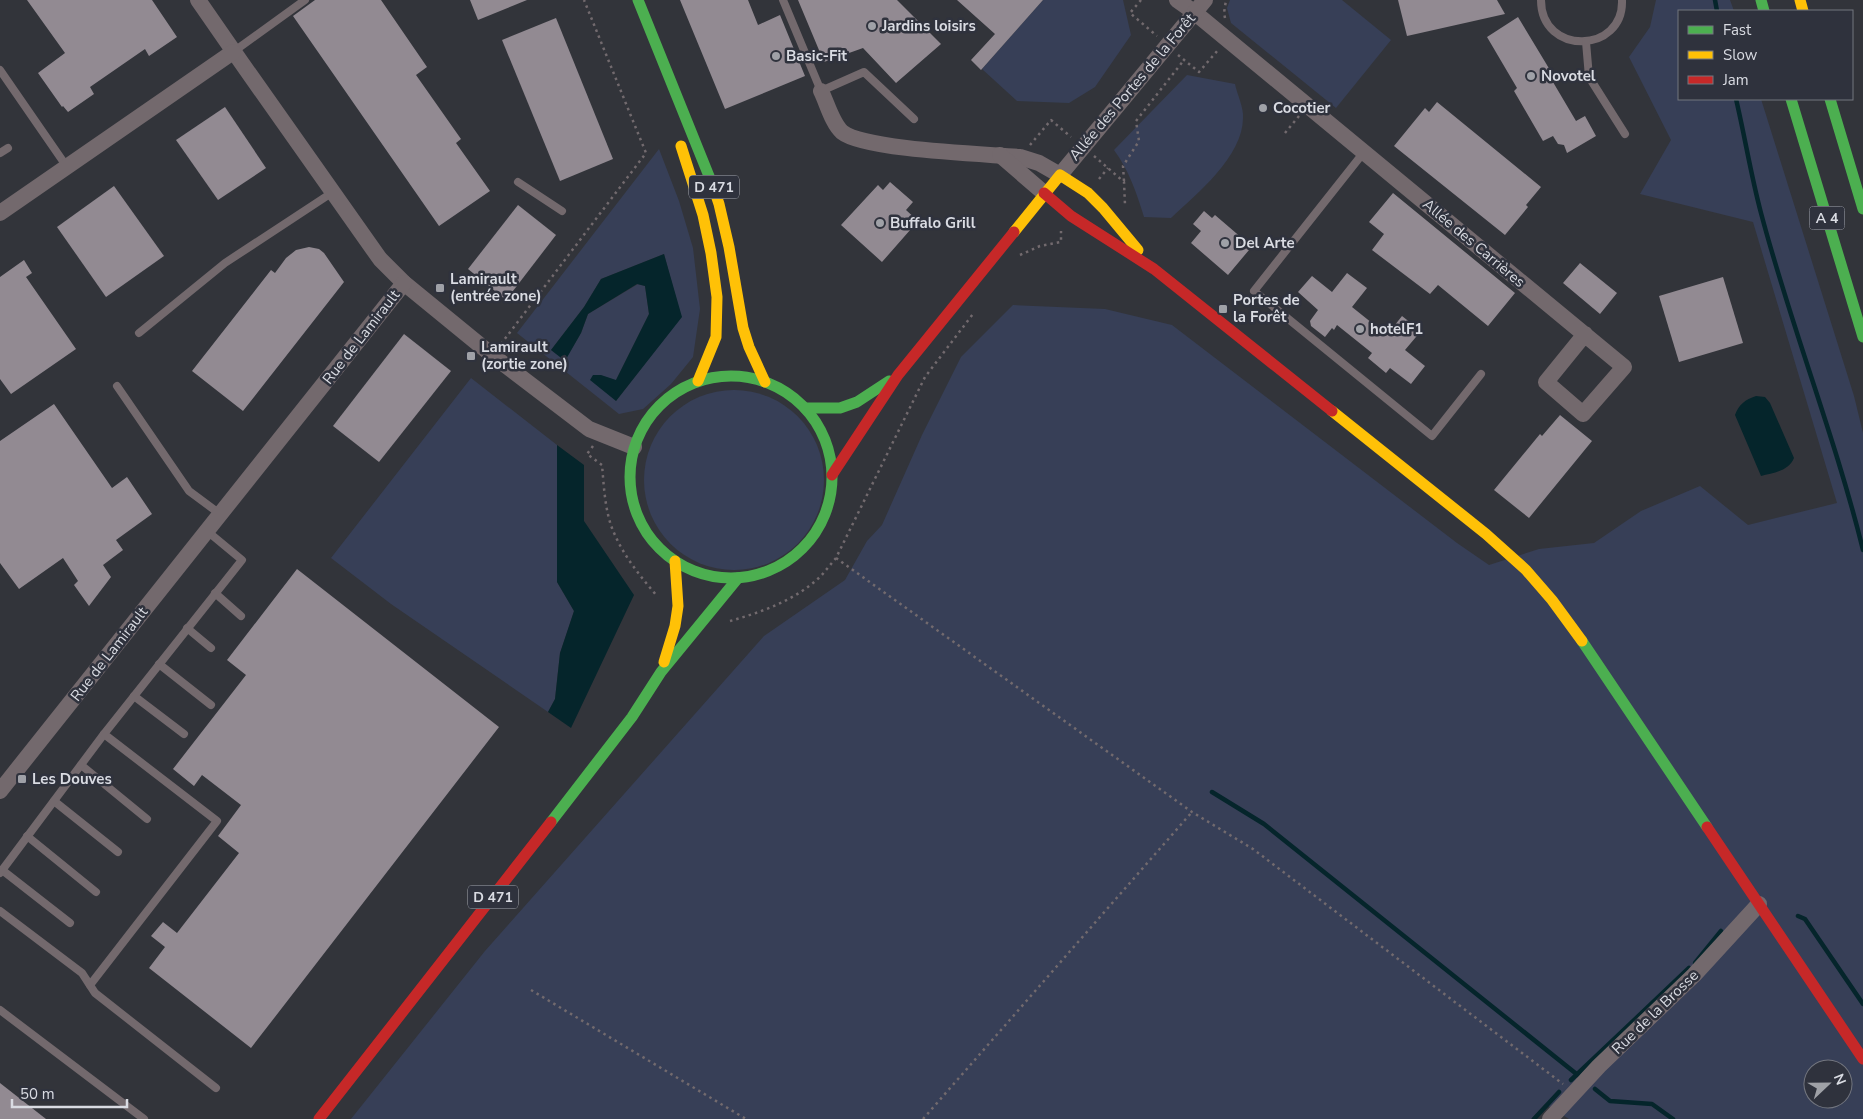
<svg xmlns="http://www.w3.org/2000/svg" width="1863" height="1119" font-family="'Nunito Sans',sans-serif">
  <rect width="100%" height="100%" fill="#32343a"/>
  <g fill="#373f57" fill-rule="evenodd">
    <path d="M 1043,0 L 1123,0 L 1131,35 L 1095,87 L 1069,103 L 1017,101 L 982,69 Z"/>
    <path d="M 1230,0 L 1342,0 L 1391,40 L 1336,108 L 1231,23 L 1227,8 Z"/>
    <path d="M 1656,0 L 1730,0 L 1734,11 L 1679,11 L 1679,99 L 1761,99 L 1854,396 L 1863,433 L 1863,1119 L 1569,1119 L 1545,1104 L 1531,1119 L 351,1119 L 485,951 L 764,636 L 845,580 L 867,541 L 882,525 L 922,435 L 961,357 L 1013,305 L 1105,309 L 1172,325 L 1457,543 L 1489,565 L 1539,549 L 1594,543 L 1641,511 L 1700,486 L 1748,525 L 1837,503 L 1753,222 L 1640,194 L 1671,140 L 1629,57 L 1650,27 ZM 1813,1069 L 1843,1069 L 1843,1099 L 1813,1099 Z"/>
    <path d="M 1187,75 L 1235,84 C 1237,94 1244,108 1243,118 C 1243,156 1197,194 1171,218 L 1144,217 C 1137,194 1129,170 1114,150 Z"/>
    <path d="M 659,149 L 679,201 L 693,248 L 700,309 L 693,357 L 671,384 L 643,409 L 619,414 L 517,333 ZM 664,254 L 681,317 L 616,401 L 616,380 L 649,314 L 645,286 L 638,284 L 588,314 L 581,333 L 565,360 L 551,350 L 584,307 L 601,279 Z"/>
    <path d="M 471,378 L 557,445 L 557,582 L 574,611 L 560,653 L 555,699 L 548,712 L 391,604 L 331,558 Z"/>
    <circle cx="734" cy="480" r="90"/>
  </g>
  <g fill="#05252b">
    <path d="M 664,254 L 682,317 L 616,401 L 590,380 L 593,375 L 601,375 L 616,380 L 649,314 L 645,286 L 637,284 L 588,314 L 581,333 L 565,361 L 551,350 L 584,307 L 601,279 Z"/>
    <path d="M 1756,396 L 1765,397 L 1770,403 L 1794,458 C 1789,471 1773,473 1761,476 L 1735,415 C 1739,404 1745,400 1756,396 Z"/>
    <path d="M 557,445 L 584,465 L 584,521 L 634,595 L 571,728 L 548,712 L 555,699 L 560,653 L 574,611 L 557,582 Z"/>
  </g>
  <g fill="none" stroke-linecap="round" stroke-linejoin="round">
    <g stroke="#05252b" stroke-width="4.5">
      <path d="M 1715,0 L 1717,11"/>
      <path d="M 1736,99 C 1745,137 1751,176 1761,213 C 1791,327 1835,436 1863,550"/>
      <path d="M 1212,792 L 1264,824 L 1579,1076"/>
      <path d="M 1798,916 L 1805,919 L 1863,1004"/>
      <path d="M 1695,963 L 1721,931"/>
      <path d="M 1571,1080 L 1689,968"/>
      <path d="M 1595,1089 L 1610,1101 L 1652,1104 L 1673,1119"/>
      <path d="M 1534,1119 L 1559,1092"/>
    </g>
  </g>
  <g fill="#928a92">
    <path d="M 27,0 L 152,0 L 177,37 L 149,56 L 145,49 L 90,87 L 94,94 L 68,112 L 63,106 L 62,107 L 38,73 L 65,53 Z"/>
    <path d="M 315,0 L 381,0 L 427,67 L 416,75 L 461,139 L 456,143 L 490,191 L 439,226 L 293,16 Z"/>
    <path d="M 470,0 L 527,0 L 478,20 Z"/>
    <path d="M 680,0 L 748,0 L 758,25 L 780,15 L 805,76 L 725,109 Z"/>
    <path d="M 798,0 L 897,0 L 941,44 L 896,83 L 863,48 L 824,62 Z"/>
    <path d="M 957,0 L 1043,0 L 981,70 L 971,60 L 995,34 Z"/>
    <path d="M 1398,0 L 1497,0 L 1505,14 L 1407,36 Z"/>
    <path d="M 1518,17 L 1553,75 L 1550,77 L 1576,121 L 1585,116 L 1596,136 L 1567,153 L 1564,145 L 1558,144 L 1553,136 L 1543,141 L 1514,91 L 1517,88 L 1487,37 Z"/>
    <path d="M 556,18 L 613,159 L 560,181 L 502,40 Z"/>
    <path d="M 1437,102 L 1541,187 L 1526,205 L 1528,207 L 1505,235 L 1394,146 L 1425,108 L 1429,112 Z"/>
    <path d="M 225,107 L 266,168 L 218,200 L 176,140 Z"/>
    <path d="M 890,182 L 913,202 L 906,210 L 918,221 L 882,262 L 841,225 L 878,185 L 883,190 Z"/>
    <path d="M 114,186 L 164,256 L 106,297 L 57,227 Z"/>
    <path d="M 1393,193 L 1515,293 L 1488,326 L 1438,285 L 1430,294 L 1372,250 L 1384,234 L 1369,222 Z"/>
    <path d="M 518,205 L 556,235 L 506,300 L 468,269 Z"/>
    <path d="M 1204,211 L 1212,218 L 1215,215 L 1243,239 L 1240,242 L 1249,250 L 1228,275 L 1191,243 L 1201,231 L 1193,224 Z"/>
    <path d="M 309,247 L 319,249 L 324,253 L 344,282 L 243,411 L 192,371 L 271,270 L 275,273 L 286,258 L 296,250 Z"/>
    <path d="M 24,260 L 32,273 L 26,277 L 76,349 L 11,394 L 0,379 L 0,277 Z"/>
    <path d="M 1580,263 L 1617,293 L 1600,314 L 1563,283 Z"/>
    <path d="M 1347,273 L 1367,288 L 1352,307 L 1387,335 L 1402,316 L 1421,331 L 1405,350 L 1425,366 L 1411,384 L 1390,368 L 1386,373 L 1368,358 L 1372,353 L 1337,325 L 1334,330 L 1332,328 L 1325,337 L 1311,326 L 1310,321 L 1318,310 L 1298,292 L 1312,276 L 1332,292 Z"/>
    <path d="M 1723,277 L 1743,343 L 1679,362 L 1659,296 Z"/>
    <path d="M 404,334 L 451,371 L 379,462 L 333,426 Z"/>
    <path d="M 54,404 L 112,488 L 127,477 L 152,514 L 116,540 L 123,550 L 103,565 L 111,577 L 89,606 L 74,585 L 78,581 L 63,558 L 19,589 L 0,563 L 0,441 Z"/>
    <path d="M 1560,415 L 1592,441 L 1529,518 L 1494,490 L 1540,434 L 1542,436 Z"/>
    <path d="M 297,569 L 499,727 L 251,1048 L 149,968 L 165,947 L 151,936 L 163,922 L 177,933 L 239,853 L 218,836 L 241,805 L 202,775 L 194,786 L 173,769 L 246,675 L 227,660 Z"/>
    <path d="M 0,1083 L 46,1119 L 0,1119 Z"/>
  </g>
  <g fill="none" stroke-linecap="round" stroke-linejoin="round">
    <g stroke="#726a6e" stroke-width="2.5" stroke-dasharray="2.5 4" stroke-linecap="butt">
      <path d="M 1141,0 L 1130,13 L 1157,36"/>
      <path d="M 1225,18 L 1224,13 L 1226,0"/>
      <path d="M 1178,55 L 1199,72 L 1218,50"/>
      <path d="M 1285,133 L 1299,116"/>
      <path d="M 1030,145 L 1051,120 L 1071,137"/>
      <path d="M 1094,156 L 1124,182 L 1125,205"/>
      <path d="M 1099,179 L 1108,168"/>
      <path d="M 1124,181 L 1123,166 L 1139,141 L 1136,121 L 1184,60"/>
      <path d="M 1020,255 L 1040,246 L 1061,242 L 1061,231"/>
      <path d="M 501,344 L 646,153 L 584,0"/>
      <path d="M 593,446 L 587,454 L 602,465 C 604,487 605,515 615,535 C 625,558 641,577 657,596"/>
      <path d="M 836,558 L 1192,812 L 1253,849 L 1563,1084"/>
      <path d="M 730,621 C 762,612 796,600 821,576 C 826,570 831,564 836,558 L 925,377 L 973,314"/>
      <path d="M 531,990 L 746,1119"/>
      <path d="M 923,1119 L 1192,812"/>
    </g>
    <g stroke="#73696d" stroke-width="8">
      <path d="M 783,0 L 821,91 L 864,72 L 914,119"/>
      <path d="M 1541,0 C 1541,56 1624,54 1622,0"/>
      <path d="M 1586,42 L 1589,77 L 1625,134"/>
      <path d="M 233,52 L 305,0"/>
      <path d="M 0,70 L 67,167"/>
      <path d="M 1364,152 L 1254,291 L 1432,436 L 1481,374"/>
      <path d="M 0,153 L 8,148"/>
      <path d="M 518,182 L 562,211"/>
      <path d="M 139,333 L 225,263 L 333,192"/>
      <path d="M 117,386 L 189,491 L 220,514"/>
      <path d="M 215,593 L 241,616"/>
      <path d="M 187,628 L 211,648"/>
      <path d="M 159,664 L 211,705"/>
      <path d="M 134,696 L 184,734"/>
      <path d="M 81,765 L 147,819"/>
      <path d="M 54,801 L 118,852"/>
      <path d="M 27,836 L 96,892"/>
      <path d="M 2,870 L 70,923"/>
      <path d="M 0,873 L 104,734"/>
      <path d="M 0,911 L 82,973 L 95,993 L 216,1088"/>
      <path d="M 90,985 L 217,821 L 104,734 L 242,560 L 207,531"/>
      <path d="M 0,1010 L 144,1119"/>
    </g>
    <g stroke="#73696d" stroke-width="16">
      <path d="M 198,0 L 241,62 L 380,259 L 404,283 L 492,355 L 589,429 L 634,447"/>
      <path d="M 1177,0 L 1194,12 L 1624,367 L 1583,414 L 1546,382 L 1585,334"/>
      <path d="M 821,91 C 827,103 832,123 842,132 C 864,150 986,154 1020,157 L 1039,163 L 1060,175 L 1205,0"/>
      <path d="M 1000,155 L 1044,193"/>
      <path d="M 0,213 L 233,52"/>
      <path d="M 0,791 L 404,283"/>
      <path d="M 1550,1119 L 1599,1066 L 1694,975 L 1759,904"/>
    </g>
    <g stroke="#4caf50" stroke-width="11">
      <path d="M 638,0 L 713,186"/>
      <path d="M 1761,0 L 1764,11"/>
      <path d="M 1791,99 L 1863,337"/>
      <path d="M 1830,99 L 1863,209"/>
      <circle cx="731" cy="477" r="101"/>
      <path d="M 805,408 L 840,408 L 857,402 L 889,381"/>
      <path d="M 1582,641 L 1707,827"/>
      <path d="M 551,822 L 632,717 L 661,672 L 738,578"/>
    </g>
    <g stroke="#ffc107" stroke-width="11">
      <path d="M 1800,0 L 1803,11"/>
      <path d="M 681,146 L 703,215 L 711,253 L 717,297 L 716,337 L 698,381"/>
      <path d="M 713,186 L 719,204 L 729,247 L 743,328 L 749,347 L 765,382"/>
      <path d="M 1014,232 L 1060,175 L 1088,193 L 1103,208 L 1138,250"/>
      <path d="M 1332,411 L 1486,534 L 1526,570 L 1552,600 L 1582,641"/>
      <path d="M 664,662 L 675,626 L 678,606 L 675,561"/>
    </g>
    <g stroke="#c62828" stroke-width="11">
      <path d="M 1044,193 L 1071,216 L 1154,269 L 1332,411"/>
      <path d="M 832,475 L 898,375 L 1014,232"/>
      <path d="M 1707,827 L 1863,1059"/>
      <path d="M 319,1119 L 551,822"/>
    </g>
  </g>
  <g fill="#9fa1a7" stroke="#2f323d" stroke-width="2">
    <circle cx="872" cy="26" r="5"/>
    <circle cx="776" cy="56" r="5"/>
    <circle cx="1531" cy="76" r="5"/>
    <circle cx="1263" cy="108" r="5"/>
    <circle cx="880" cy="223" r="5"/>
    <circle cx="1225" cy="243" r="5"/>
    <rect x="435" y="283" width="10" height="10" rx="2.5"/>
    <rect x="1218" y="304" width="10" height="10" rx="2.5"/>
    <circle cx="1360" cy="329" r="5"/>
    <rect x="466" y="351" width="10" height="10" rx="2.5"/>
    <rect x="17" y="774" width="10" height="10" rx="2.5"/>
  </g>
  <g text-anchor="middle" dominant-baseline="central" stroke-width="5" stroke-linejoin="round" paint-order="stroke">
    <g fill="#2f323d" stroke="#a6a8b0" stroke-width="1">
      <rect x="689" y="175.5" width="50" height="23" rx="4"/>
      <rect x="1809.5" y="206.5" width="35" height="23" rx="4"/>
      <rect x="468" y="885.5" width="50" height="23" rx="4"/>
    </g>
    <g font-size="14" font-weight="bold" fill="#d9dbe2">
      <text x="714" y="187">D 471</text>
      <text x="1827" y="218">A 4</text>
      <text x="493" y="897">D 471</text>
    </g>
    <g font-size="15" font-weight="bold" fill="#d9dbe2" stroke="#2f323d" text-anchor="start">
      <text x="882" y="26">Jardins loisirs</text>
      <text x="786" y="56">Basic-Fit</text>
      <text x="1541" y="76">Novotel</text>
      <text x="1273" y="108">Cocotier</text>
      <text x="890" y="223">Buffalo Grill</text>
      <text x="1235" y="243">Del Arte</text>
      <text x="450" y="279">Lamirault<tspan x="450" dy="17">(entrée zone)</tspan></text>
      <text x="1233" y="300">Portes de<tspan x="1233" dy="17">la Forêt</tspan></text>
      <text x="1370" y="329">hotelF1</text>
      <text x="481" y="347">Lamirault<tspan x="481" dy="17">(zortie zone)</tspan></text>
      <text x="32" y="779">Les Douves</text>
    </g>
    <g font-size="15" fill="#d9dbe2" stroke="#2f323d">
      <text transform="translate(1132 87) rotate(-50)">Allée des Portes de la Forêt</text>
      <text transform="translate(1474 243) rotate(40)">Allée des Carrières</text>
      <text transform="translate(361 337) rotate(-52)">Rue de Lamirault</text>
      <text transform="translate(109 654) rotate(-52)">Rue de Lamirault</text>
      <text transform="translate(1655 1012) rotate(-44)">Rue de la Brosse</text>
    </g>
  </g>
  <rect x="1678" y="10" width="175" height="90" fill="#2f323d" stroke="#73767f"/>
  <rect x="1688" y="26" width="25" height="8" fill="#4caf50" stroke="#73767f"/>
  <text x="1723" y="35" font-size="15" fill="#d9dbe2">Fast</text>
  <rect x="1688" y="51" width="25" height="8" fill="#ffc107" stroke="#73767f"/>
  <text x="1723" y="60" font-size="15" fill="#d9dbe2">Slow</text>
  <rect x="1688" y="76" width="25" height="8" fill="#c62828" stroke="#73767f"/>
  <text x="1723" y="85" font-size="15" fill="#d9dbe2">Jam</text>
  <g transform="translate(1828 1084) rotate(68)"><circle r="24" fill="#2f323d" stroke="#73767f"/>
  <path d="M0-4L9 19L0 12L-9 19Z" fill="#9fa1a7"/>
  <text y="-8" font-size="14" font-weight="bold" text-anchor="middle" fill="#d9dbe2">N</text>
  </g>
  <path d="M12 1099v8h115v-8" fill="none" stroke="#d9dbe2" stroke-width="2.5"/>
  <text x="20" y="1099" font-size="15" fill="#d9dbe2" stroke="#2f323d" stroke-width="4" paint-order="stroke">50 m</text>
</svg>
